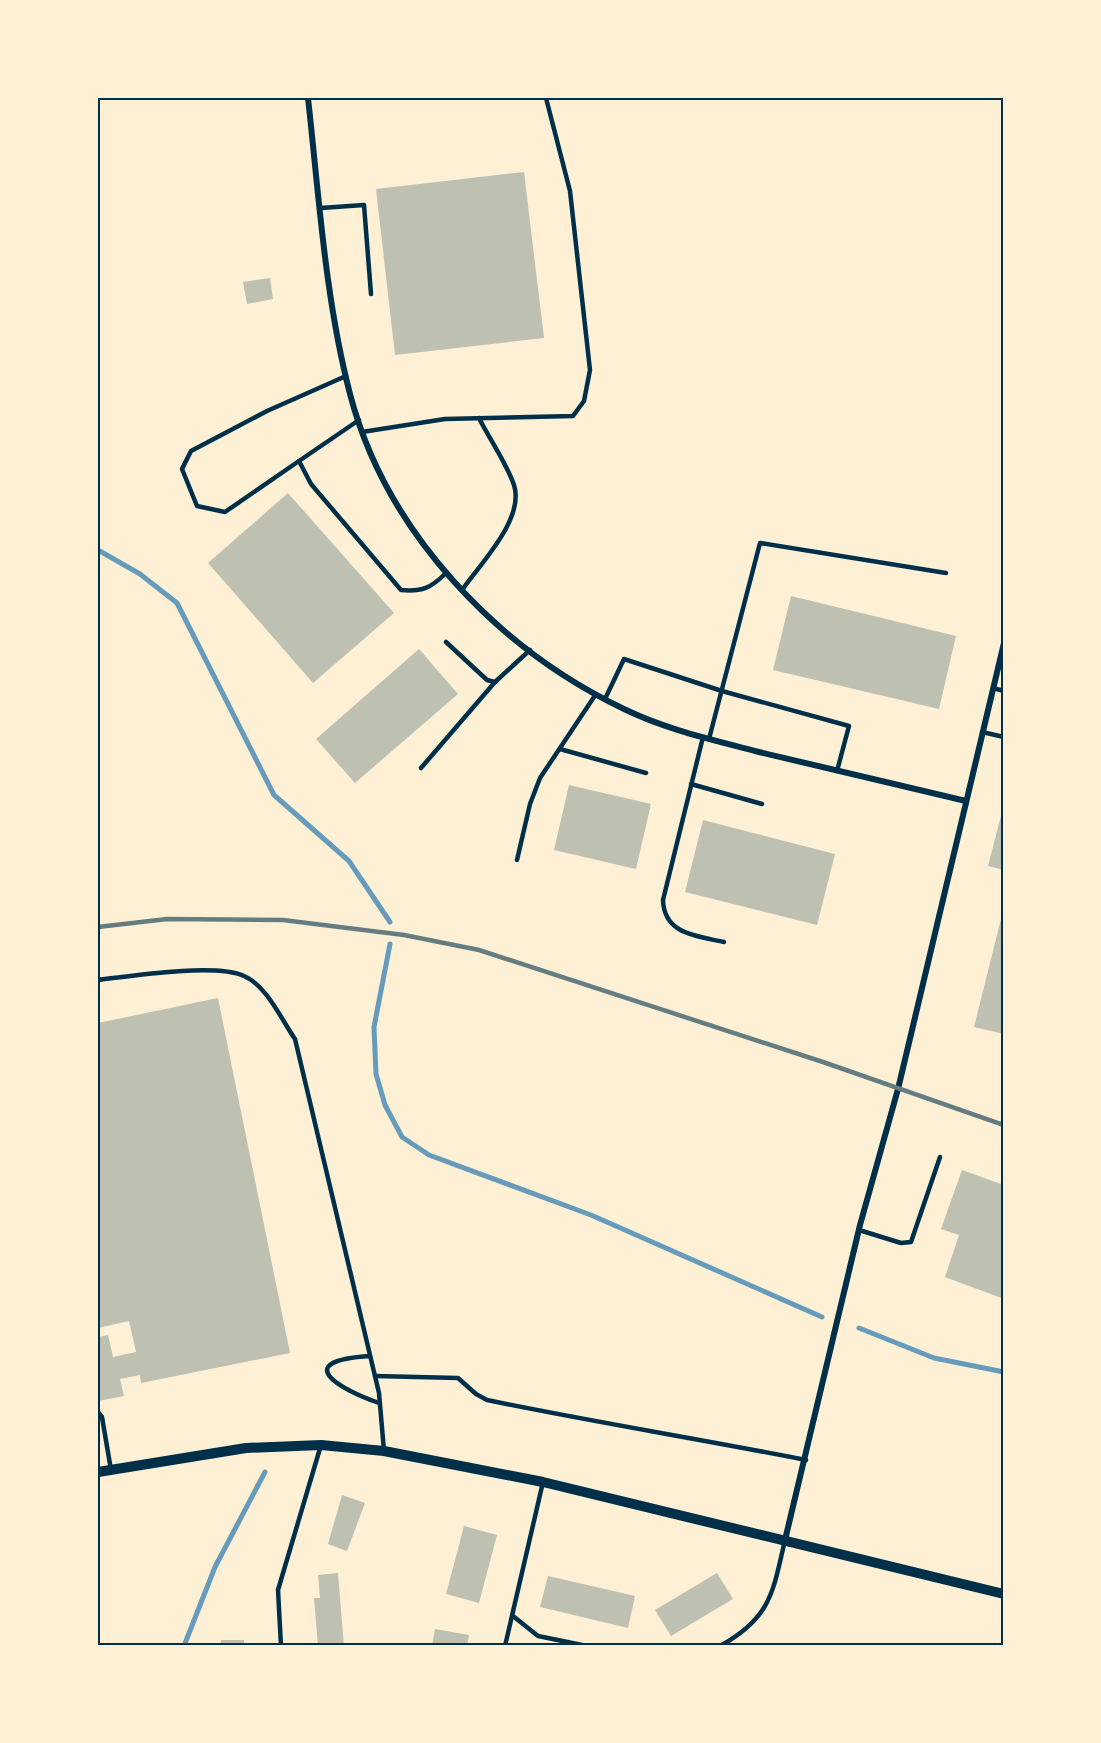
<svg xmlns="http://www.w3.org/2000/svg" width="1101" height="1743" font-family="'Exo 2',sans-serif">
  <rect width="100%" height="100%" fill="#fdf0d5"/>
  <g fill="none" stroke-linecap="round" stroke-linejoin="round">
    <g stroke="#669bbc" stroke-width="5">
      <path d="M 98,550 L 140,574 L 177,603 L 274,795 L 349,861 L 390,922"/>
      <path d="M 390,944 L 374,1027 L 376,1074 L 385,1105 L 402,1137 L 429,1155 L 591,1215 L 822,1317"/>
      <path d="M 859,1328 L 934,1358 L 1004,1372"/>
      <path d="M 184,1646 L 215,1567 L 265,1472"/>
    </g>
  </g>
  <g fill="#bec0b2">
    <path d="M 524,172 L 544,338 L 395,355 L 376,189 Z"/>
    <path d="M 270,278 L 273,299 L 247,304 L 243,282 Z"/>
    <path d="M 288,493 L 394,613 L 313,683 L 208,563 Z"/>
    <path d="M 791,596 L 956,636 L 939,709 L 773,670 Z"/>
    <path d="M 419,649 L 458,694 L 355,783 L 316,739 Z"/>
    <path d="M 569,785 L 651,804 L 636,869 L 554,850 Z"/>
    <path d="M 1003,808 L 1004,808 L 1004,870 L 988,866 Z"/>
    <path d="M 703,820 L 835,854 L 817,925 L 685,892 Z"/>
    <path d="M 1003,911 L 1004,911 L 1004,1034 L 974,1027 Z"/>
    <path d="M 218,998 L 290,1353 L 141,1383 L 140,1375 L 120,1379 L 124,1396 L 98,1401 L 98,1337 L 108,1335 L 113,1357 L 136,1352 L 129,1321 L 98,1328 L 98,1023 Z"/>
    <path d="M 962,1170 L 1004,1185 L 1004,1299 L 945,1277 L 959,1235 L 941,1229 Z"/>
    <path d="M 342,1495 L 365,1503 L 347,1551 L 328,1544 Z"/>
    <path d="M 464,1526 L 497,1535 L 479,1603 L 446,1594 Z"/>
    <path d="M 338,1573 L 344,1646 L 318,1646 L 314,1598 L 320,1598 L 318,1575 Z"/>
    <path d="M 717,1573 L 733,1599 L 671,1636 L 655,1610 Z"/>
    <path d="M 548,1576 L 635,1596 L 628,1628 L 540,1607 Z"/>
    <path d="M 435,1629 L 469,1635 L 467,1646 L 432,1646 Z"/>
    <rect x="221" y="1640" width="23" height="6"/>
  </g>
  <g fill="none" stroke-linecap="round" stroke-linejoin="round">
    <g stroke="#003049" stroke-width="4.5">
      <path d="M 321,208 L 364,205 L 371,294"/>
      <path d="M 359,420 L 299,461 L 311,484 L 401,590 C 422,592 431,588 446,573"/>
      <path d="M 362,432 L 445,419 L 573,416 L 584,401 L 590,370 L 570,191 L 546,98"/>
      <path d="M 299,461 L 225,512 L 197,506 L 182,469 L 191,451 L 267,411 L 346,376"/>
      <path d="M 462,590 C 480,564 525,519 514,485 C 506,462 490,440 479,418"/>
      <path d="M 446,642 L 487,680 L 495,682 L 530,650"/>
      <path d="M 993,688 L 1004,691"/>
      <path d="M 605,699 L 624,659 L 722,691 L 849,726 L 837,771"/>
      <path d="M 982,732 L 1004,737"/>
      <path d="M 703,737 L 663,900 C 664,934 696,936 724,942"/>
      <path d="M 709,739 L 760,543 L 946,573"/>
      <path d="M 560,749 L 646,773"/>
      <path d="M 421,768 L 495,682"/>
      <path d="M 691,784 L 762,804"/>
      <path d="M 517,860 L 530,804 L 540,778 L 596,694"/>
      <path d="M 98,980 C 131,976 215,963 244,976 C 267,986 281,1019 295,1039 L 379,1393 L 384,1451"/>
      <path d="M 859,1230 L 901,1243 L 911,1242 L 940,1157"/>
      <path d="M 370,1356 C 290,1361 339,1389 379,1403"/>
      <path d="M 375,1376 L 458,1378 L 476,1394 L 487,1400 C 593,1422 700,1439 806,1460"/>
      <path d="M 98,1412 L 102,1417 L 111,1470"/>
      <path d="M 513,1616 L 538,1636 L 587,1646"/>
      <path d="M 281,1646 L 278,1590 L 321,1445"/>
      <path d="M 505,1646 L 543,1482"/>
      <path d="M 720,1646 C 771,1618 773,1592 785,1540"/>
    </g>
    <g stroke="#003049" stroke-width="6">
      <path d="M 308,98 C 319,196 325,298 350,394 C 386,532 498,649 624,709 C 667,730 714,740 759,752 C 828,769 897,785 966,801"/>
      <path d="M 785,1540 L 860,1225 L 898,1089 L 1004,643"/>
    </g>
    <path stroke="#003049" stroke-width="10" d="M 98,1472 L 246,1448 L 321,1445 L 384,1451 L 543,1482 L 1004,1594"/>
    <path stroke="#657d81" stroke-width="4.5" d="M 98,927 L 167,919 L 283,920 L 404,935 L 479,950 L 823,1062 L 1004,1125"/>
  </g>
  <rect width="1101" height="1743" fill="none" stroke="#fdf0d5" stroke-width="198"/>
  <rect x="99" y="99" width="903" height="1545" fill="none" stroke="#003049" stroke-width="2"/>
</svg>
